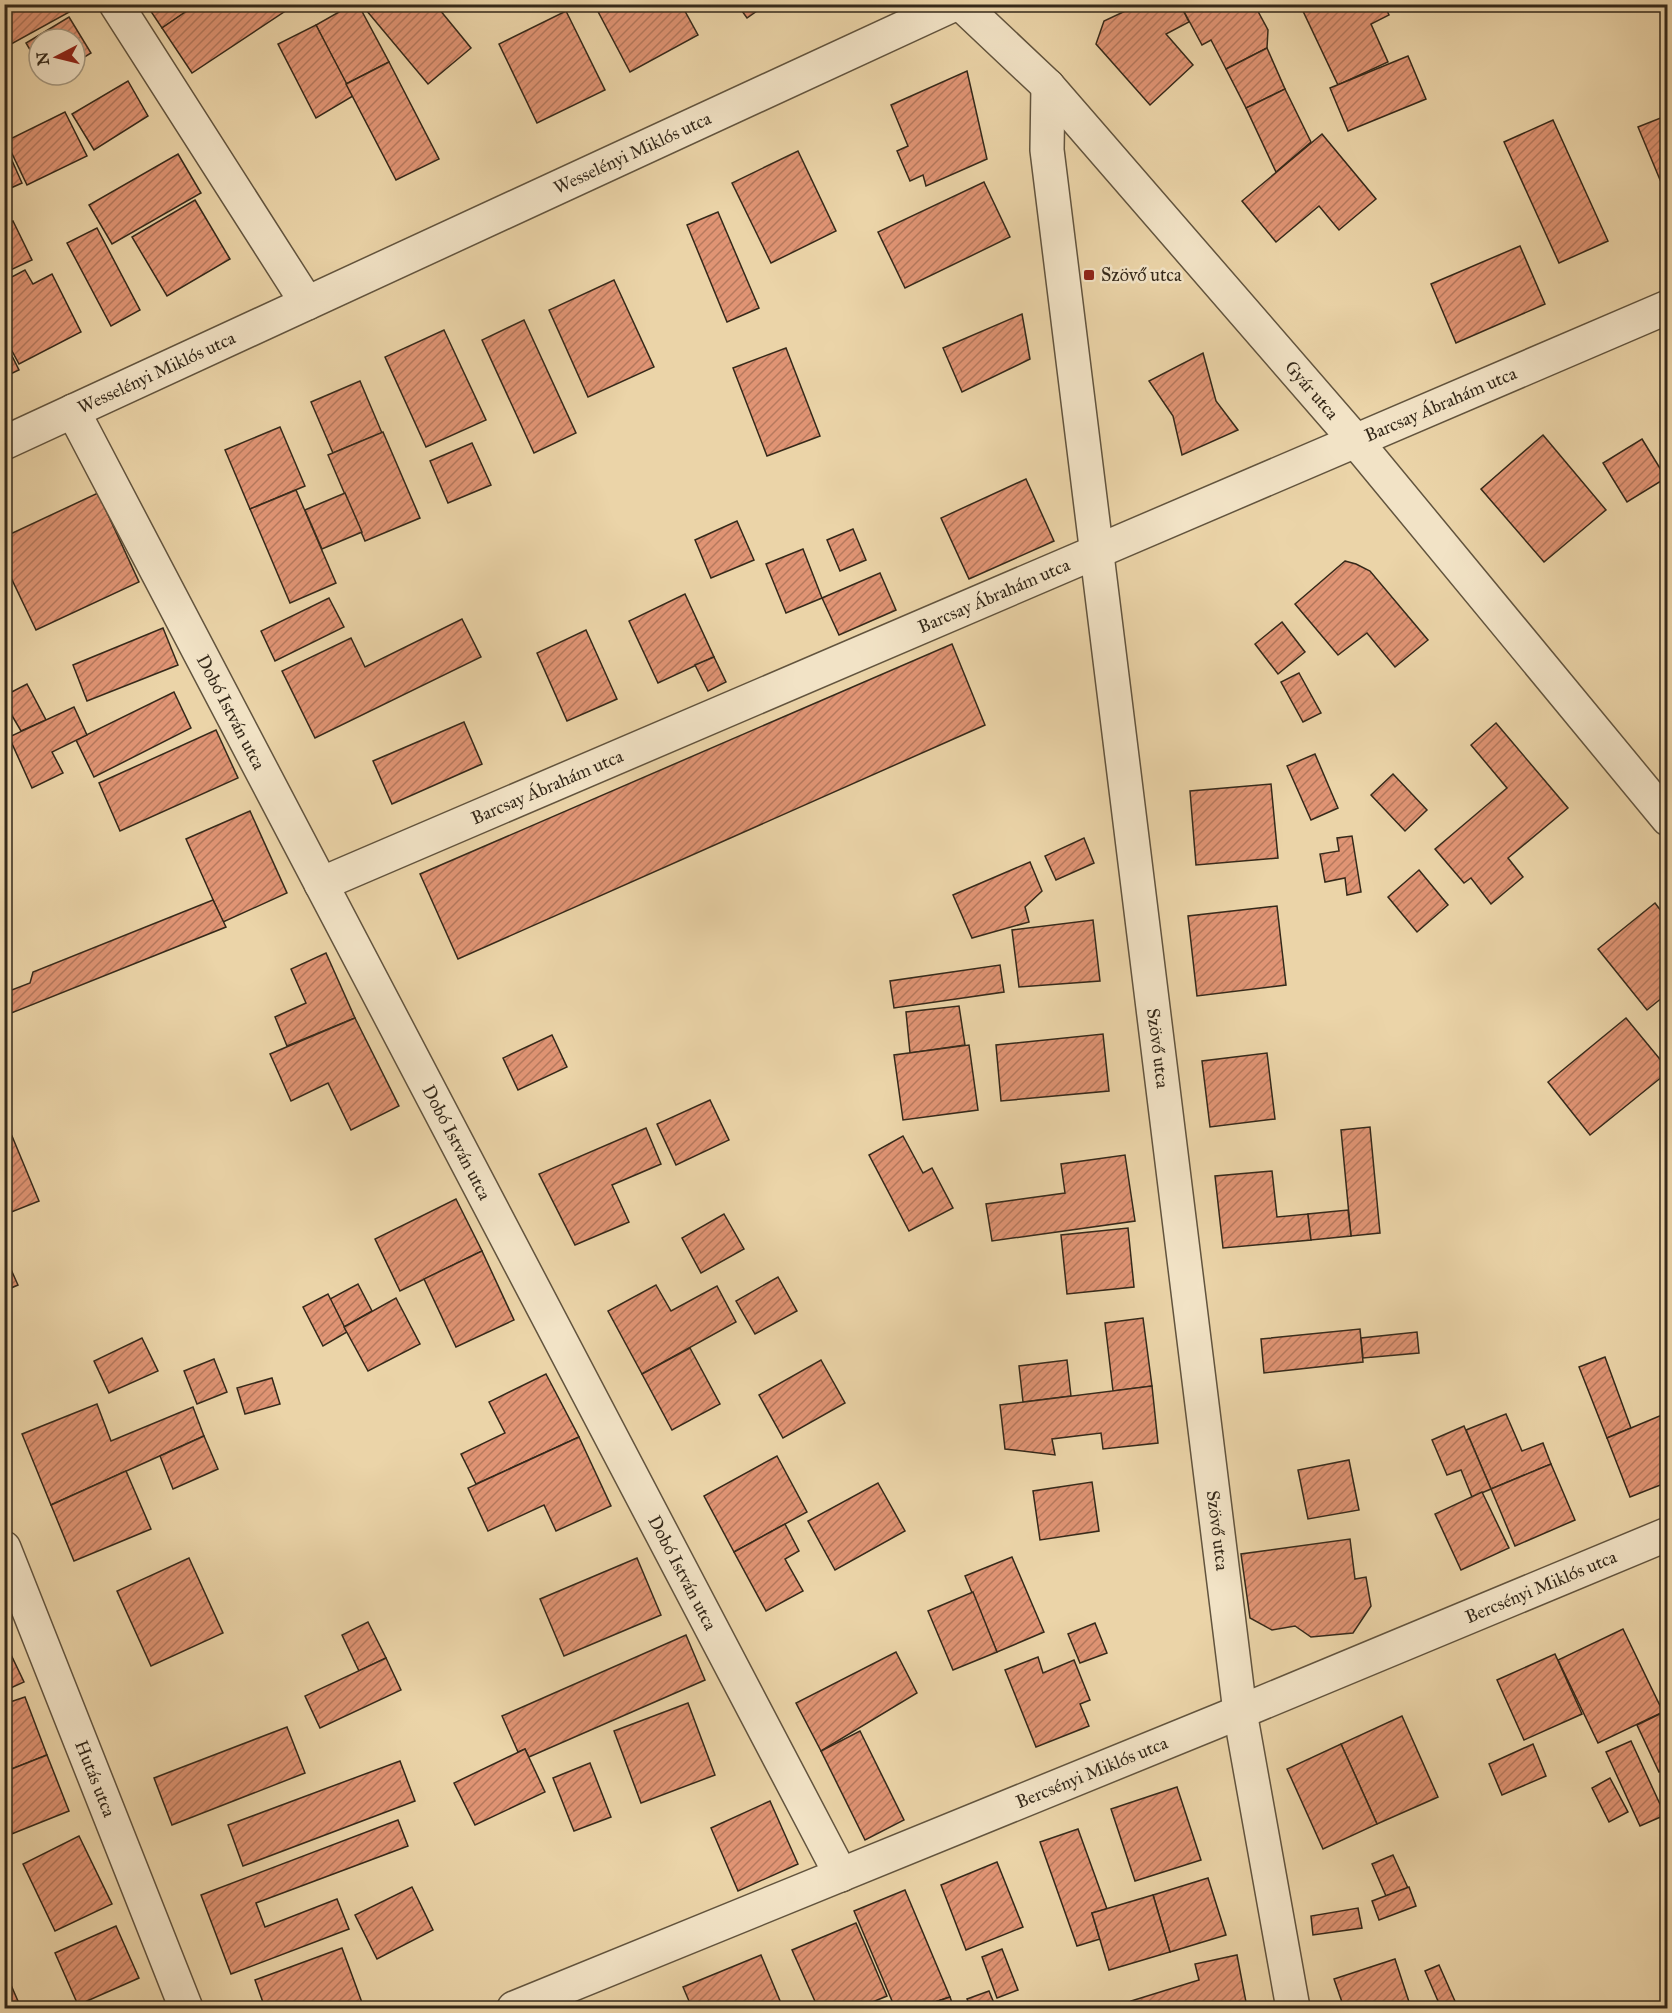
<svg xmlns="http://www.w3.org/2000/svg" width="1672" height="2013" font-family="'IM FELL Great Primer',serif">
  <defs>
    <pattern id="building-hatch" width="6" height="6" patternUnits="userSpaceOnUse" patternTransform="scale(1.5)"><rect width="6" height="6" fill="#e09474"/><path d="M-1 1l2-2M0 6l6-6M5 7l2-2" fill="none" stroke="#b6795e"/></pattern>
  </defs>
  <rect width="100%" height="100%" fill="#ebd4a8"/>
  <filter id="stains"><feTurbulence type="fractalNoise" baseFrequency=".00333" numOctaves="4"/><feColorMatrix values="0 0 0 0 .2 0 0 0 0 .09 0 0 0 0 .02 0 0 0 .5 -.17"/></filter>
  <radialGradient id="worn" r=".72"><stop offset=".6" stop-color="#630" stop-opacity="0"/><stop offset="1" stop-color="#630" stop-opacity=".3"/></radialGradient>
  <g fill="url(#building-hatch)" stroke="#35291a" stroke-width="1.5">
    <path d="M 4,4 L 70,4 L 73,10 L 4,48 Z"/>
    <path d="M 146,4 L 197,4 L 162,28 Z"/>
    <path d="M 197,4 L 296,4 L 192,73 L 162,28 Z"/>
    <path d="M 353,4 L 358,4 L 389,62 L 346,84 L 316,25 Z"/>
    <path d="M 361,4 L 435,4 L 471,48 L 428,84 Z"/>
    <path d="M 594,4 L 681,4 L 698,35 L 630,72 Z"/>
    <path d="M 737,4 L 767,4 L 747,18 Z"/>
    <path d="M 1140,4 L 1180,4 L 1189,22 L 1166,34 L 1193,65 L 1150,105 L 1096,44 L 1104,21 Z"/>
    <path d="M 1180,4 L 1254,4 L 1268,30 L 1267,48 L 1226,69 L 1211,40 L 1202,45 Z"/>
    <path d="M 1311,4 L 1384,4 L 1389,15 L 1371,24 L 1388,62 L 1338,85 L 1302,9 Z"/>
    <path d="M 566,11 L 605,90 L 537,123 L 499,44 Z"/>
    <path d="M 69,17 L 91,53 L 75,63 L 75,39 L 39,39 L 39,65 L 26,43 Z"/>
    <path d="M 316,25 L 353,96 L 316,118 L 278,44 Z"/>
    <path d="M 1267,48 L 1285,89 L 1246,108 L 1226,69 Z"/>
    <path d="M 1408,56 L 1426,99 L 1348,131 L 1330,88 Z"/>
    <path d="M 389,62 L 439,159 L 396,180 L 346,84 Z"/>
    <path d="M 967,71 L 987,159 L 926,186 L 923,175 L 910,181 L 897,151 L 908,146 L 891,105 Z"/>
    <path d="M 128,81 L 148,116 L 94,150 L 72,114 Z"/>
    <path d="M 1285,89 L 1311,142 L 1276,172 L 1246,108 Z"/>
    <path d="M 65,112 L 87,156 L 27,185 L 6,141 Z"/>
    <path d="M 1668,115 L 1668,199 L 1638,127 Z"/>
    <path d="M 1553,120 L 1608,241 L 1559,263 L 1504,142 Z"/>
    <path d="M 1322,134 L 1376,199 L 1339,230 L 1319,206 L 1276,242 L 1242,201 Z"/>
    <path d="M 798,151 L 836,231 L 771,263 L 732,183 Z"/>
    <path d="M 178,154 L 201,193 L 112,244 L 89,205 Z"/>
    <path d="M 10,156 L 22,183 L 4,191 L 4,158 Z"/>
    <path d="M 984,182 L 1010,237 L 905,288 L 878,232 Z"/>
    <path d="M 195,200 L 230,259 L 167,296 L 132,237 Z"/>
    <path d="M 718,212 L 759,308 L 727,322 L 687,225 Z"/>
    <path d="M 13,221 L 32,260 L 4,273 L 4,225 Z"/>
    <path d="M 97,228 L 140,310 L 111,326 L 67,243 Z"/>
    <path d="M 1520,246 L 1545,304 L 1456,343 L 1431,284 Z"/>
    <path d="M 25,270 L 33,284 L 52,274 L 81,332 L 19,364 L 4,336 L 4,299 L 11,295 L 4,281 Z"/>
    <path d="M 614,280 L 654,367 L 588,397 L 549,310 Z"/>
    <path d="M 1022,314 L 1030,359 L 962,392 L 943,348 Z"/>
    <path d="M 524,320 L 576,433 L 534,453 L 482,340 Z"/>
    <path d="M 444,330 L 486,420 L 426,447 L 385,357 Z"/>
    <path d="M 4,340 L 19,370 L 4,377 Z"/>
    <path d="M 786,348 L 820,436 L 767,456 L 733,368 Z"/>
    <path d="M 1203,353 L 1216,401 L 1238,430 L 1182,455 L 1173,416 L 1149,381 Z"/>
    <path d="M 360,381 L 382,433 L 333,453 L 311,402 Z"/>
    <path d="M 280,427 L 305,486 L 250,509 L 225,450 Z"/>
    <path d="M 383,432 L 420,518 L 365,541 L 328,455 Z"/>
    <path d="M 1543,435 L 1606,510 L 1544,562 L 1481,489 Z"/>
    <path d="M 1642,439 L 1666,478 L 1627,502 L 1603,463 Z"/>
    <path d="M 472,443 L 491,485 L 448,503 L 430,461 Z"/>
    <path d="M 1026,479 L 1054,541 L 969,579 L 941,518 Z"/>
    <path d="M 296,490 L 336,583 L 290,603 L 250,509 Z"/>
    <path d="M 98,493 L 139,582 L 36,630 L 4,563 L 4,537 Z"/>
    <path d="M 345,493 L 362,532 L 322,549 L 305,510 Z"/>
    <path d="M 737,521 L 754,560 L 711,578 L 695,540 Z"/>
    <path d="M 853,529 L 866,560 L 840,571 L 827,540 Z"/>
    <path d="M 803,549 L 822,598 L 786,613 L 766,564 Z"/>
    <path d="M 1345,561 L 1356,564 L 1370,571 L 1428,640 L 1395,667 L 1367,633 L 1338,655 L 1295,604 Z"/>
    <path d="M 880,573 L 896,610 L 839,635 L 822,598 Z"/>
    <path d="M 685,594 L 714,657 L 658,683 L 629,621 Z"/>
    <path d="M 329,598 L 344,627 L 275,661 L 261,631 Z"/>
    <path d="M 462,619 L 481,657 L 315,738 L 282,671 L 351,638 L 365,667 Z"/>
    <path d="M 1282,622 L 1305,652 L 1278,674 L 1255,644 Z"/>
    <path d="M 163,628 L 178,665 L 87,701 L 73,665 Z"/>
    <path d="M 586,630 L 617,699 L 567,721 L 537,653 Z"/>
    <path d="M 952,644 L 985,725 L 458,959 L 420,874 Z"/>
    <path d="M 714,657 L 726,682 L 708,691 L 695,665 Z"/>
    <path d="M 1299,673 L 1321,713 L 1303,722 L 1281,682 Z"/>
    <path d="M 27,684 L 46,720 L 21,731 L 4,702 L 4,696 Z"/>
    <path d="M 174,692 L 191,728 L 94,777 L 76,740 Z"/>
    <path d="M 74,707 L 87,735 L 52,752 L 63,773 L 32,788 L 9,737 Z"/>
    <path d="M 464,722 L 482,764 L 392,804 L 373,761 Z"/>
    <path d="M 1496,723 L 1568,808 L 1508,858 L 1523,877 L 1491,904 L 1471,878 L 1464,883 L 1435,849 L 1507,788 L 1471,745 Z"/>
    <path d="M 216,730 L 238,778 L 120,831 L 99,783 Z"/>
    <path d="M 1315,754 L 1338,808 L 1311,820 L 1287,766 Z"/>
    <path d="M 1393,774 L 1427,810 L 1405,831 L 1371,795 Z"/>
    <path d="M 1271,784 L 1278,858 L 1196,865 L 1190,791 Z"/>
    <path d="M 250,811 L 287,893 L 223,922 L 186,839 Z"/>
    <path d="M 1352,836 L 1361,892 L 1347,895 L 1345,878 L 1325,882 L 1320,854 L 1339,851 L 1337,838 Z"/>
    <path d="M 1084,838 L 1094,863 L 1056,880 L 1045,856 Z"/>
    <path d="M 1030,862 L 1042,891 L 1025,907 L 1029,922 L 972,938 L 953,895 Z"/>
    <path d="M 1419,870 L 1448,905 L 1417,932 L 1388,897 Z"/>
    <path d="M 213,900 L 226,927 L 4,1016 L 4,993 L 30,983 L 33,972 Z"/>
    <path d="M 1655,903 L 1668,920 L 1668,993 L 1647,1010 L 1598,949 Z"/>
    <path d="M 1277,906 L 1286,985 L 1197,996 L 1188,916 Z"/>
    <path d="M 1093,920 L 1100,981 L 1019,987 L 1012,930 Z"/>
    <path d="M 326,953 L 355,1018 L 287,1046 L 275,1017 L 306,1003 L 291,969 Z"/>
    <path d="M 1000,965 L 1004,992 L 894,1008 L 890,981 Z"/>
    <path d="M 959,1006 L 965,1045 L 910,1053 L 906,1012 Z"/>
    <path d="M 355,1018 L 399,1106 L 351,1130 L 328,1083 L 291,1101 L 270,1054 Z"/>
    <path d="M 1626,1018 L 1668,1069 L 1668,1072 L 1590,1135 L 1548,1082 Z"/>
    <path d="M 1103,1034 L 1109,1091 L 1001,1101 L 996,1045 Z"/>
    <path d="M 552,1035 L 567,1067 L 518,1090 L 503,1058 Z"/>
    <path d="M 969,1045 L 978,1110 L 903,1120 L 894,1055 Z"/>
    <path d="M 1267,1053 L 1275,1119 L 1210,1127 L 1202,1061 Z"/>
    <path d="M 710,1100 L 729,1140 L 676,1165 L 657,1124 Z"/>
    <path d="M 1370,1127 L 1380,1233 L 1351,1236 L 1341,1130 Z"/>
    <path d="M 646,1128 L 661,1164 L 612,1185 L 629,1222 L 575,1245 L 539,1174 Z"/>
    <path d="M 12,1136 L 39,1201 L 4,1215 L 4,1139 Z"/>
    <path d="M 903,1136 L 923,1173 L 932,1168 L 953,1208 L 909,1231 L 869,1155 Z"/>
    <path d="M 1125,1155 L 1135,1221 L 992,1241 L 986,1204 L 1065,1193 L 1061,1164 Z"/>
    <path d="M 1272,1171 L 1277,1217 L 1308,1214 L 1311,1240 L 1223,1248 L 1215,1176 Z"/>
    <path d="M 456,1199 L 482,1251 L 400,1291 L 375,1239 Z"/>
    <path d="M 1348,1210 L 1351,1236 L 1311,1240 L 1308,1214 Z"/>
    <path d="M 724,1214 L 744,1249 L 701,1273 L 682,1238 Z"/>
    <path d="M 1128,1228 L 1134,1287 L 1067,1294 L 1061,1235 Z"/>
    <path d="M 482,1251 L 514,1320 L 456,1347 L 424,1279 Z"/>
    <path d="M 4,1254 L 18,1285 L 4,1291 Z"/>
    <path d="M 778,1277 L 797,1311 L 755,1334 L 736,1301 Z"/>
    <path d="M 358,1284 L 372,1311 L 344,1327 L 330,1299 Z"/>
    <path d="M 656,1285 L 671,1311 L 717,1286 L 736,1322 L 642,1374 L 608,1311 Z"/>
    <path d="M 328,1294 L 347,1332 L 323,1346 L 303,1307 Z"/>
    <path d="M 396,1298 L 420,1344 L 368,1371 L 344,1327 Z"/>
    <path d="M 1143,1318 L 1152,1386 L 1113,1391 L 1105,1323 Z"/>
    <path d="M 1360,1329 L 1363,1362 L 1264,1373 L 1261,1339 Z"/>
    <path d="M 1417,1332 L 1419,1353 L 1363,1358 L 1361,1338 Z"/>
    <path d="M 142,1338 L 158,1371 L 109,1393 L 94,1361 Z"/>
    <path d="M 690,1348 L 720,1404 L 672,1430 L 642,1374 Z"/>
    <path d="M 1605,1357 L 1631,1428 L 1607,1438 L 1579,1367 Z"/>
    <path d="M 214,1359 L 227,1392 L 197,1404 L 184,1371 Z"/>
    <path d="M 821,1360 L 845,1403 L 783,1438 L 759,1395 Z"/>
    <path d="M 1067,1360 L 1071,1396 L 1023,1402 L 1019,1366 Z"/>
    <path d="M 546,1374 L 579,1437 L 476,1484 L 461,1454 L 505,1433 L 489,1402 Z"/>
    <path d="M 272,1378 L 280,1404 L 245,1414 L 237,1388 Z"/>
    <path d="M 1152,1386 L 1158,1443 L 1103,1449 L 1101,1433 L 1052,1439 L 1055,1455 L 1005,1449 L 1000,1405 Z"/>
    <path d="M 97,1404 L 111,1441 L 193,1407 L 204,1436 L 51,1505 L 22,1434 Z"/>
    <path d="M 1506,1414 L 1522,1451 L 1543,1443 L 1551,1464 L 1491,1489 L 1466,1430 Z"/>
    <path d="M 1662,1415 L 1668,1429 L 1668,1482 L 1630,1497 L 1607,1438 Z"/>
    <path d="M 1464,1426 L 1491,1489 L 1472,1497 L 1461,1470 L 1447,1475 L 1432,1440 Z"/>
    <path d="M 204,1436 L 218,1469 L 173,1489 L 160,1456 Z"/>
    <path d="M 579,1437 L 611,1506 L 556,1531 L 544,1505 L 488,1531 L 468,1488 Z"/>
    <path d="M 777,1456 L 807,1512 L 734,1552 L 704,1496 Z"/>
    <path d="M 1349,1460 L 1359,1510 L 1308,1519 L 1298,1470 Z"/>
    <path d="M 1551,1464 L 1575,1520 L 1515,1546 L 1491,1489 Z"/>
    <path d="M 126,1471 L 151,1529 L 74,1561 L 51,1505 Z"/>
    <path d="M 1092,1482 L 1099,1531 L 1040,1540 L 1033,1491 Z"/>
    <path d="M 878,1483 L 905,1531 L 835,1570 L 808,1521 Z"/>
    <path d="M 1482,1492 L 1509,1548 L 1461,1570 L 1435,1514 Z"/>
    <path d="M 785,1524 L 799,1551 L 785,1559 L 803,1591 L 766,1611 L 734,1552 Z"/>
    <path d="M 1350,1539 L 1355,1579 L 1366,1577 L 1371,1606 L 1353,1633 L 1311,1637 L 1295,1626 L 1272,1630 L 1250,1618 L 1241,1554 Z"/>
    <path d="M 1012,1557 L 1044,1632 L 997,1652 L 965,1576 Z"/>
    <path d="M 189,1558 L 223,1633 L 151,1666 L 117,1591 Z"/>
    <path d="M 637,1558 L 661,1615 L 564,1656 L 540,1599 Z"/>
    <path d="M 973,1592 L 997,1652 L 953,1670 L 928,1611 Z"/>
    <path d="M 368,1622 L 386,1658 L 359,1671 L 342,1635 Z"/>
    <path d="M 1095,1623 L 1107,1653 L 1080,1663 L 1068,1634 Z"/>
    <path d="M 1623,1629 L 1663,1712 L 1598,1743 L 1558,1660 Z"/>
    <path d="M 686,1635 L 705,1680 L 529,1757 L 525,1749 L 518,1752 L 502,1716 Z"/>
    <path d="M 4,1640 L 24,1682 L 4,1691 Z"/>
    <path d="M 896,1652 L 917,1693 L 821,1751 L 796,1703 Z"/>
    <path d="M 1555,1654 L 1582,1714 L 1524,1740 L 1497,1680 Z"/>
    <path d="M 1038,1657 L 1043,1673 L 1074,1660 L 1090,1700 L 1080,1704 L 1089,1726 L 1036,1747 L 1005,1670 Z"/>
    <path d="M 386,1658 L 401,1690 L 320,1728 L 305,1696 Z"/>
    <path d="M 25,1697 L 47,1755 L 4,1772 L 4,1704 Z"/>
    <path d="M 688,1703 L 715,1775 L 641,1803 L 614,1731 Z"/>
    <path d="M 1668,1710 L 1668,1768 L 1659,1772 L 1637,1725 Z"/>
    <path d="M 1402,1716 L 1438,1797 L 1377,1824 L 1341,1744 Z"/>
    <path d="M 287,1727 L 305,1773 L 172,1825 L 154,1778 Z"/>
    <path d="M 860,1731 L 904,1820 L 865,1840 L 821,1751 Z"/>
    <path d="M 1631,1741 L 1665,1815 L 1640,1826 L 1606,1752 Z"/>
    <path d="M 1341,1744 L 1377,1824 L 1323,1849 L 1287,1769 Z"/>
    <path d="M 1533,1744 L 1546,1776 L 1502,1795 L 1489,1764 Z"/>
    <path d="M 525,1749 L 545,1792 L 475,1825 L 454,1783 Z"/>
    <path d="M 47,1755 L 69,1811 L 9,1835 L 4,1825 L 4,1772 Z"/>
    <path d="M 400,1761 L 415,1801 L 243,1866 L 228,1825 Z"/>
    <path d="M 590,1763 L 611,1817 L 574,1831 L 553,1778 Z"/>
    <path d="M 1610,1778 L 1628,1812 L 1609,1822 L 1592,1788 Z"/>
    <path d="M 1177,1787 L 1201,1860 L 1135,1881 L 1111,1809 Z"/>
    <path d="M 770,1801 L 798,1864 L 738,1891 L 711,1828 Z"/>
    <path d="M 398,1820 L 408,1846 L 256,1903 L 265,1927 L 337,1899 L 349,1929 L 231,1974 L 201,1895 Z"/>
    <path d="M 1078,1829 L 1107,1909 L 1092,1913 L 1100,1939 L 1077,1946 L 1040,1842 Z"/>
    <path d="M 79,1836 L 112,1904 L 55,1931 L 23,1864 Z"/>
    <path d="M 1393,1855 L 1408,1888 L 1386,1896 L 1372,1864 Z"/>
    <path d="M 997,1862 L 1023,1927 L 966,1950 L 941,1885 Z"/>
    <path d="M 1208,1878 L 1226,1935 L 1170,1952 L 1153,1895 Z"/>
    <path d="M 412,1887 L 433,1930 L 377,1959 L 355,1915 Z"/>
    <path d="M 1409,1887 L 1416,1906 L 1379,1920 L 1372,1901 Z"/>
    <path d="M 905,1890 L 950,1997 L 917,2008 L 895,2008 L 854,1911 Z"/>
    <path d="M 1153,1895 L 1170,1952 L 1109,1970 L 1092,1913 Z"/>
    <path d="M 1358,1908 L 1362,1928 L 1313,1935 L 1311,1916 Z"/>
    <path d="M 856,1923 L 887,1996 L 858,2008 L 818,2008 L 792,1950 Z"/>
    <path d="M 116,1926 L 139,1978 L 78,2005 L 55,1953 Z"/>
    <path d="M 342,1948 L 364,2008 L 265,2008 L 255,1980 Z"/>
    <path d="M 1002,1949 L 1018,1990 L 997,1998 L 982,1957 Z"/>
    <path d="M 761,1955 L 783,2008 L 692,2008 L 683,1987 Z"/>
    <path d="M 1237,1955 L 1246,2002 L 1229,2008 L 1133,2008 L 1131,2001 L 1199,1980 L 1195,1964 Z"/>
    <path d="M 1395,1959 L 1411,2008 L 1344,2008 L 1334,1979 Z"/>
    <path d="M 1439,1965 L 1458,2008 L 1441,2008 L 1425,1971 Z"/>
    <path d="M 4,1969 L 21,2008 L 4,2008 Z"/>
    <path d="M 989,1991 L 996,2008 L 971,2008 L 967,1999 Z"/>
    <path d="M 950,1997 L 954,2008 L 917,2008 Z"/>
  </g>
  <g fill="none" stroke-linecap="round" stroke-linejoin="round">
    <defs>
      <g id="minor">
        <path d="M 116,4 L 307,303"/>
        <path id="s1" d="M 961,4 L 1048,86 L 1355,440 L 1668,819"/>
        <path id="s2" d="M 1048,86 L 1047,150 L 1240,1712 L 1293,2008"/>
        <path id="s3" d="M 73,411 L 841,1875"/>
        <path id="s4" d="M 4,443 L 955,4"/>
        <path id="s5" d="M 321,884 L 1668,307"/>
        <path id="s6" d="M 4,1548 L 186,2008"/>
        <path id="s7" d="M 514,2008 L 1240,1712 L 1668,1534"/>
      </g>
    </defs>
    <use href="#minor" stroke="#62543e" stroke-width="36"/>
    <use href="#minor" stroke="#f2e3c6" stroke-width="33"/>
  </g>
  <rect fill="#8f2418" stroke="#f2e3c6" stroke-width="2" x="1083" y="269" width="12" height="12" rx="3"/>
  <g text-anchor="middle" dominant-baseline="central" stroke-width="5" stroke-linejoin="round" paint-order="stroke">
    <g font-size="18" fill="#35291a" stroke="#f2e3c6">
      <text stroke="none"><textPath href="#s4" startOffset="692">Wesselényi Miklós utca</textPath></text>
      <text stroke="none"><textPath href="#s4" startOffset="168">Wesselényi Miklós utca</textPath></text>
      <text stroke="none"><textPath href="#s1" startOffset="522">Gyár utca</textPath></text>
      <text stroke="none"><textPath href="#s5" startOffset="1218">Barcsay Ábrahám utca</textPath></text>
      <text stroke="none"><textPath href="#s5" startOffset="732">Barcsay Ábrahám utca</textPath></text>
      <text stroke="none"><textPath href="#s3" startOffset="340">Dobó István utca</textPath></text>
      <text stroke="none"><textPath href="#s5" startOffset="246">Barcsay Ábrahám utca</textPath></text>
      <text stroke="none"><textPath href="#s2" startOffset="969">Szövő utca</textPath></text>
      <text stroke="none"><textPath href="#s3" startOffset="826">Dobó István utca</textPath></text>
      <text stroke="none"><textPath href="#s2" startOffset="1455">Szövő utca</textPath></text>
      <text stroke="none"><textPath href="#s3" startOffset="1312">Dobó István utca</textPath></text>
      <text stroke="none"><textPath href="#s7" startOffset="1110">Bercsényi Miklós utca</textPath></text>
      <text stroke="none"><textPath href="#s7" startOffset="624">Bercsényi Miklós utca</textPath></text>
      <text stroke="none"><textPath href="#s6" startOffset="248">Hutás utca</textPath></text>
    </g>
    <g font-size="18" fill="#35291a" stroke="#f2e3c6" text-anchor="start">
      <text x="1101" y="275">Szövő utca</text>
    </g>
  </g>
  <rect width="1672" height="2013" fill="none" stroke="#ebd4a8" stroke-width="24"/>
  <rect x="6" y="6" width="1660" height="2001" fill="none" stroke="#35291a" stroke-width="3"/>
  <rect x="12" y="12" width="1648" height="1989" fill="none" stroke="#35291a" stroke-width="1.5"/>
  <g transform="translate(57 57) rotate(263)"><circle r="28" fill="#f2e3c6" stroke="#a69981" stroke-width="1.5"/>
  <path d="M0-4.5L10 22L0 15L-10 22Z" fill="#8f2418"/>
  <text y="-9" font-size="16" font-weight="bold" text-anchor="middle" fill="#35291a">N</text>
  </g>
  <rect width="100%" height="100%" filter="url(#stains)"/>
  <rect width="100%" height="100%" fill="url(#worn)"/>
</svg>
